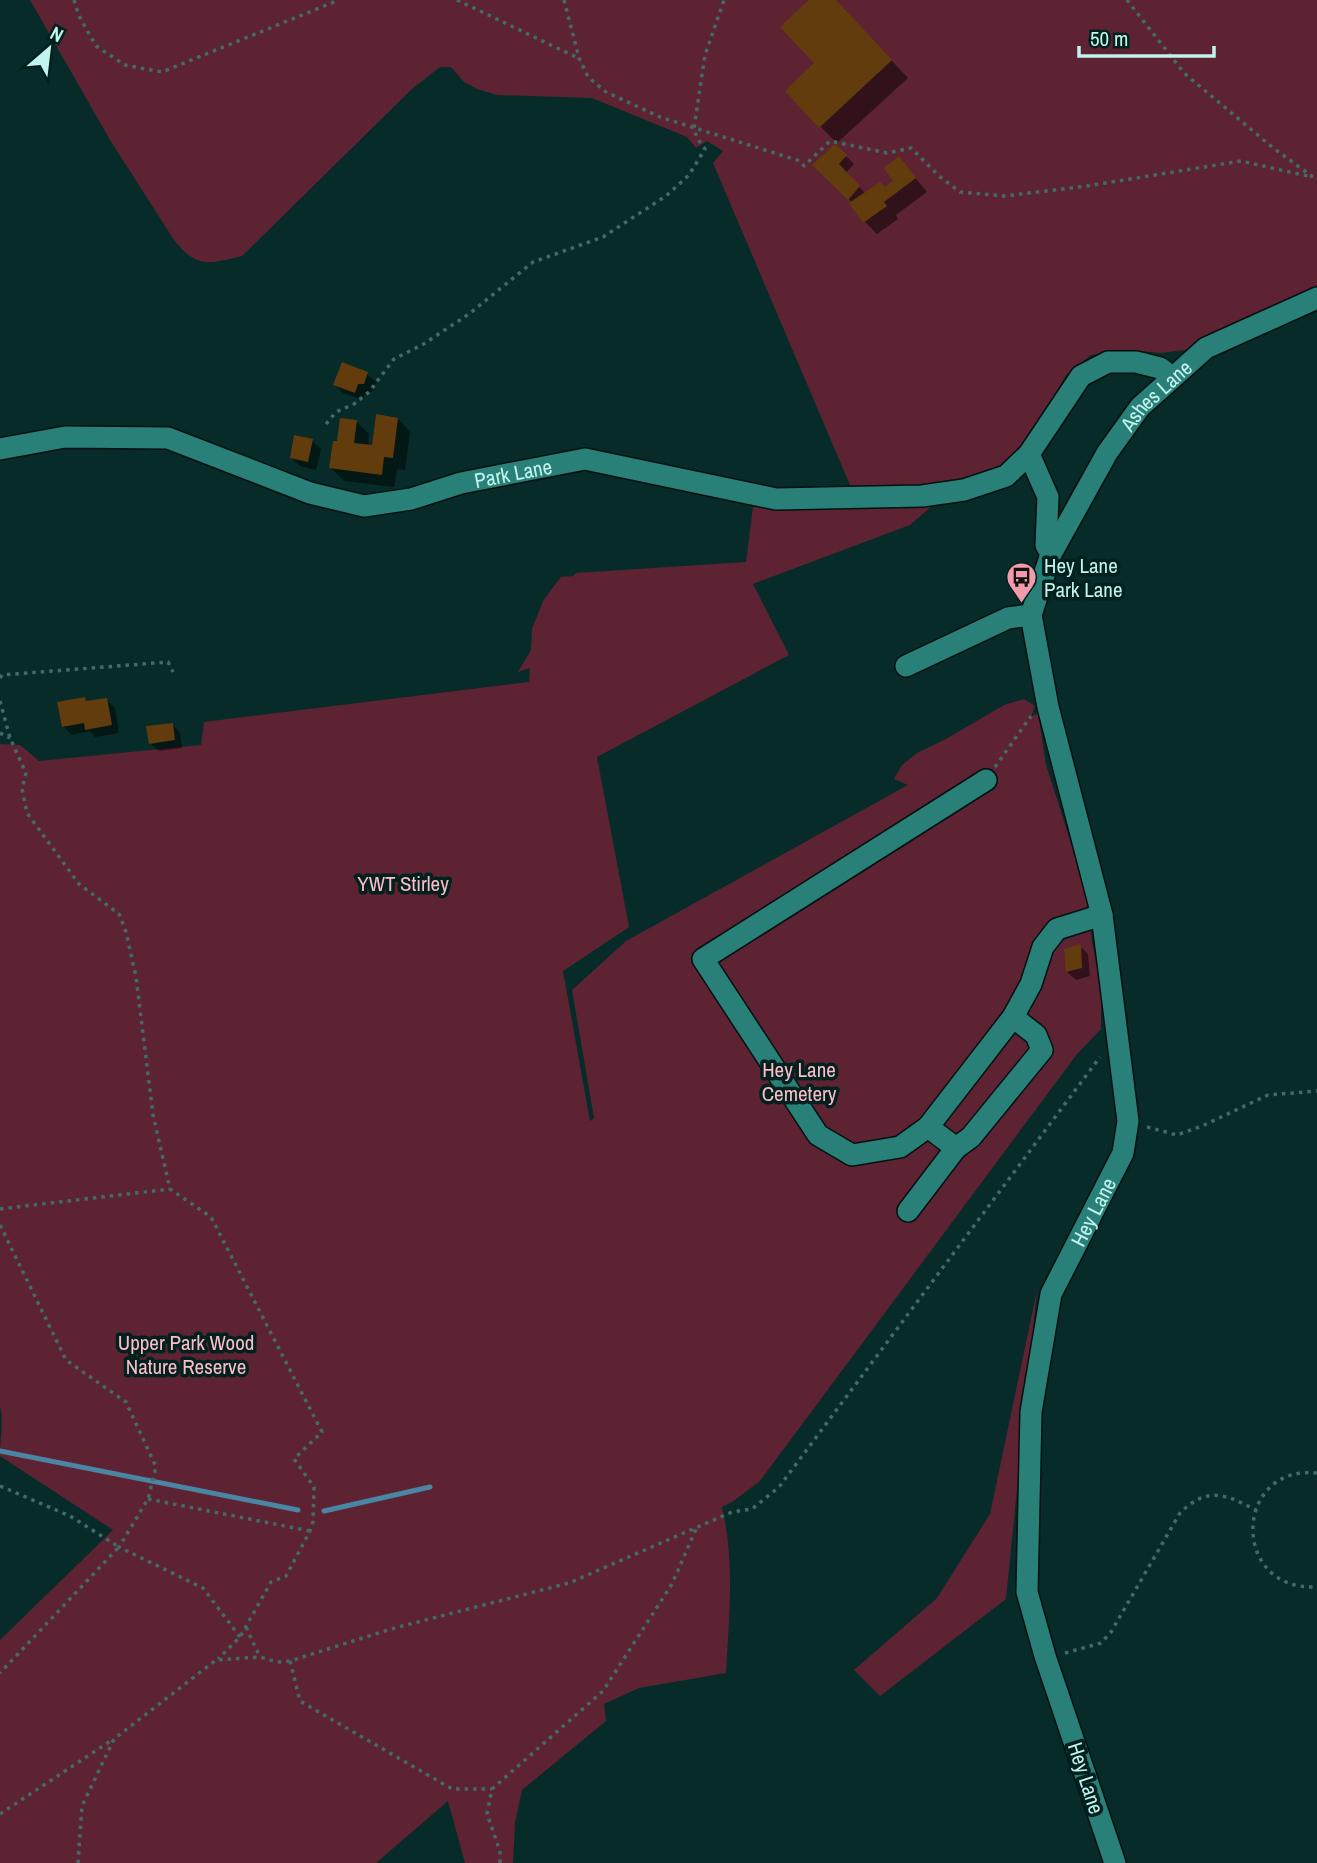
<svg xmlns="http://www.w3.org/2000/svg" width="1317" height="1863" font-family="'Archivo Narrow',sans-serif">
  <rect width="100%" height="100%" fill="#062b28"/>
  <g fill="#5d2332">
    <path d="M 30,0 L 1317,0 L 1317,288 L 1193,349 L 1161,353 L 1127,350 L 1091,355 L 1066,375 L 1021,454 L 1001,469 L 968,482 L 853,492 L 713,163 L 723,151 L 707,141 L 696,148 L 687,137 L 592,98 L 497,95 L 477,89 L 464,82 L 451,67 L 440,67 L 413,88 L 242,256 C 209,264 197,269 174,240 L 110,140 Z"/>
    <path d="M 933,505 L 910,525 L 753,584 L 789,655 L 597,757 L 629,927 L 563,971 L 590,1121 L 594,1118 L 572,990 L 626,941 L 908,785 L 894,779 L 902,765 L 917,753 L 946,739 L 1004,705 L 1024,699 L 1035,706 L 1031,717 L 1038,713 L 1046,765 L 1087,894 L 1092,942 L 1101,985 L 1101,1029 L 1077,1054 L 760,1481 L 732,1502 L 722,1507 C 735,1561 729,1618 726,1673 L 639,1688 L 604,1704 L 606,1721 L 522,1790 L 515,1823 L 513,1863 L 465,1863 L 448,1801 L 376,1863 L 0,1863 L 0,1640 L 113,1530 L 0,1456 C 0,1439 4,1422 0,1406 L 0,744 L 20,745 L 39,761 L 201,745 L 204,722 L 529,682 L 530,668 L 518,672 L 531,650 L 532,629 L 544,599 L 561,577 L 573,576 L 576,573 L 746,562 L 753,507 Z"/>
    <path d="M 1037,1290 L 1006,1599 L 880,1696 L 854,1670 L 937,1598 L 990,1514 Z"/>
  </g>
  <g fill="#0007">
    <path d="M 812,0 L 835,0 L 908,78 L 837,143 L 820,126 Z"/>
    <path d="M 846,156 L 854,164 L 846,173 L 866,194 L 885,189 L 895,181 L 899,158 L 927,192 L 896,215 L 898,219 L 877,234 L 865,222 L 853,203 L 814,165 Z"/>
    <path d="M 367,374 L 376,382 L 372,392 L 366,392 L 363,400 L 343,393 L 335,385 Z"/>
    <path d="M 398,419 L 410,432 L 405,470 L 397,469 L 394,487 L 344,481 L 331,468 L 338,443 L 356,421 L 369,434 L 368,446 L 373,447 Z"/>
    <path d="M 312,441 L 321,449 L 316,470 L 300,466 L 292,458 Z"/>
    <path d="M 85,699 L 88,703 L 106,700 L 115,708 L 119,733 L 95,737 L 90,731 L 72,735 L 63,726 Z"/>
    <path d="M 172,724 L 180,733 L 182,748 L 159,751 L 150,743 Z"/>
    <path d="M 1080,946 L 1088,954 L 1090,976 L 1076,980 L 1067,972 Z"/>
  </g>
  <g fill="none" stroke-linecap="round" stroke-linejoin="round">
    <g stroke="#4b85a4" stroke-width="5">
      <path d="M 0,1451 L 298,1510"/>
      <path d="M 324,1511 L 430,1487"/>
    </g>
  </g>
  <g fill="#623c0d">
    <path d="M 809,0 L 836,0 L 892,60 L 819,128 L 785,91 L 814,63 L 780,27 Z"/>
    <path d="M 835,144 L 847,155 L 839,164 L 860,186 L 848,200 L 812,165 Z"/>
    <path d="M 899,156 L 916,178 L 884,202 L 887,206 L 863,223 L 849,203 L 880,182 L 885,187 L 893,181 L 884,168 Z"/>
    <path d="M 342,362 L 368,372 L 364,384 L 358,384 L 355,393 L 333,385 Z"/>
    <path d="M 376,414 L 398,418 L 393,458 L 384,457 L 382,475 L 329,468 L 333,441 L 337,441 L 340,418 L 357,420 L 354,443 L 372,445 Z"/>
    <path d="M 294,435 L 313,439 L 308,462 L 290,458 Z"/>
    <path d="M 85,697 L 86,701 L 107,698 L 112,725 L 85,730 L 84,723 L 62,727 L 57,702 Z"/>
    <path d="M 173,723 L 175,740 L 149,744 L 146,726 Z"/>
    <path d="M 1081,944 L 1082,968 L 1066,972 L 1064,949 Z"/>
  </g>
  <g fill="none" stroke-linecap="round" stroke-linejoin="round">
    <defs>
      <g id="minor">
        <path id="s1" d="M 0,449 L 65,437 L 168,438 L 310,493 L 364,506 L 411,499 L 461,483 L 585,459 L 776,499 L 922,496 L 964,490 L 1006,476 L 1029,454 L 1081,376 L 1108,362 L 1136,362 L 1160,368 L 1172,377"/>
        <path d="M 1029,454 L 1048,497 L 1046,545 L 1051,554"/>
        <path d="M 906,666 L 1008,618 L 1031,615"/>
        <path d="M 1013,1017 L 1036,1035 L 1042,1050 L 971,1137 L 956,1148 L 928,1127 L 1013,1017 L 1031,984 L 1043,947 L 1057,929 L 1102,915"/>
        <path d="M 928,1127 L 900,1147 L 852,1155 L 818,1135 L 703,959 L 986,780"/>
        <path d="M 908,1211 L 956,1148"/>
        <path id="s2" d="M 1115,1863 L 1045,1656 L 1027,1592 L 1031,1412 L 1051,1294 L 1123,1153 L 1128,1121 L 1102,915 L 1048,707 L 1031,615 L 1051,554 L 1107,453 L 1140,407 L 1206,348 L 1317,298"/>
      </g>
    </defs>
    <use href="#minor" stroke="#04110f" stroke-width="24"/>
    <g stroke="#426b67" stroke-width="3.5" stroke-dasharray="3.5 5" stroke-linecap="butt">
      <path d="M 74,0 L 79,16 L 96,46 L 125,65 L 162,72 L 339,0"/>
      <path d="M 457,0 L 578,58"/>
      <path d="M 564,0 L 579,58 L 588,77 L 606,92 L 660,117 L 800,161 L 804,166 L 830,141 L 887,153 L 911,148 L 939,176 L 960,192 L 1005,196 L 1087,186 L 1241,161 L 1312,177"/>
      <path d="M 1127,0 L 1184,73 L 1272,147 L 1317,180"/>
      <path d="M 326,424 L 336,412 L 354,404 L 369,392 L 394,359 L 422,345 L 469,314 L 533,262 L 603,237 L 666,196 L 689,175 L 705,149 L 697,138 L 694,128 L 705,55 L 724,0"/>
      <path d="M 0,678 L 2,675 L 168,662 L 173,672"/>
      <path d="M 0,701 L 10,738 L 26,773 L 22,789 L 27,813 L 79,884 L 119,914 L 126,932 L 136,977 L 153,1115 L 170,1189 L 211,1217 L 322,1432 L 294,1459 L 314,1487 L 313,1522 L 310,1531 L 286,1576 L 271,1582 L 240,1637 L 218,1659"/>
      <path d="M 0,733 L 10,738"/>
      <path d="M 995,767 L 1031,716"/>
      <path d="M 1147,1127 L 1177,1135 L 1202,1126 L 1268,1095 L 1317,1091"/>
      <path d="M 0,1209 L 170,1189"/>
      <path d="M 0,1225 L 66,1360 L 126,1402 L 156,1467 L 148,1499 L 119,1547 L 203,1588 L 240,1637"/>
      <path d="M 1317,1473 C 1234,1464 1229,1591 1317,1587"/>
      <path d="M 0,1486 L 70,1516 L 119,1547 L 0,1673"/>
      <path d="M 148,1499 L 310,1531"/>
      <path d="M 246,1627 L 260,1657"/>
      <path d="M 1065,1653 L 1101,1643 L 1111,1632 L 1180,1513 C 1207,1486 1225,1494 1256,1510"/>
      <path d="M 290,1661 L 300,1701 L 452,1789 L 492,1789"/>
      <path d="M 0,1814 L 112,1740"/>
      <path d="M 78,1863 L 82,1806 L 114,1739 L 216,1660 L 260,1657 L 277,1662 L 290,1661 L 391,1629 L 569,1583 L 732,1512 L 752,1509 L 779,1487 L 1100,1057"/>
      <path d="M 500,1863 L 500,1851 L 487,1814 L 492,1789 L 603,1691 L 672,1584 L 696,1529"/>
    </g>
    <use href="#minor" stroke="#288078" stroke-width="21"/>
  </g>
  <defs>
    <symbol id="bus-pin" viewBox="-11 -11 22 30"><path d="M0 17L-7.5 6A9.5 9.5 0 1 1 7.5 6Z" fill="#f39aac" stroke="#00211e"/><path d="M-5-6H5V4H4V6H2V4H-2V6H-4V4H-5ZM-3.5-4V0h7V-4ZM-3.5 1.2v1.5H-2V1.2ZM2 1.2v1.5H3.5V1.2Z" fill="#111"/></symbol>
  </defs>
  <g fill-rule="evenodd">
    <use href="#bus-pin" x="1004" y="560" width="35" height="47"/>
  </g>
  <g text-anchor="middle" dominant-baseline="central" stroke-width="7" stroke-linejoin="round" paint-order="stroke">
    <g font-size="21" fill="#c2f3ed" stroke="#00211e">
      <text stroke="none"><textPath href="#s2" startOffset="1547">Ashes Lane</textPath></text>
      <text stroke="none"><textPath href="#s1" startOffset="530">Park Lane</textPath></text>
      <text stroke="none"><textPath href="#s2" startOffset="677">Hey Lane</textPath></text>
      <text transform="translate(1086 1778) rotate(72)">Hey Lane</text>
    </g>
    <g font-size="21" fill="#c2f3ed" stroke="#00211e" text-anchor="start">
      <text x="1044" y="565">Hey Lane<tspan x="1044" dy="24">Park Lane</tspan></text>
    </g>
    <g font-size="21" fill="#febcc8" stroke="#00211e">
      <text x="403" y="883">YWT Stirley</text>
      <text x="799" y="1069">Hey Lane<tspan x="799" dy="24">Cemetery</tspan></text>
      <text x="186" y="1342">Upper Park Wood<tspan x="186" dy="24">Nature Reserve</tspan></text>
    </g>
  </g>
  <g transform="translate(49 49) rotate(28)" stroke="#00211e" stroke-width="5" paint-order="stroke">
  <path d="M0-5L12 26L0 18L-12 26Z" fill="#c2f3ed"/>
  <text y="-10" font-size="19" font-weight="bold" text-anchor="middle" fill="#c2f3ed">N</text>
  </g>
  <path d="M1079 46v10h135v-10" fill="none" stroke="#c2f3ed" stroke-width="3.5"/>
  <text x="1090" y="46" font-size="21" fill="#c2f3ed" stroke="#00211e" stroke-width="5" paint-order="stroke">50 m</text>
</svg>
